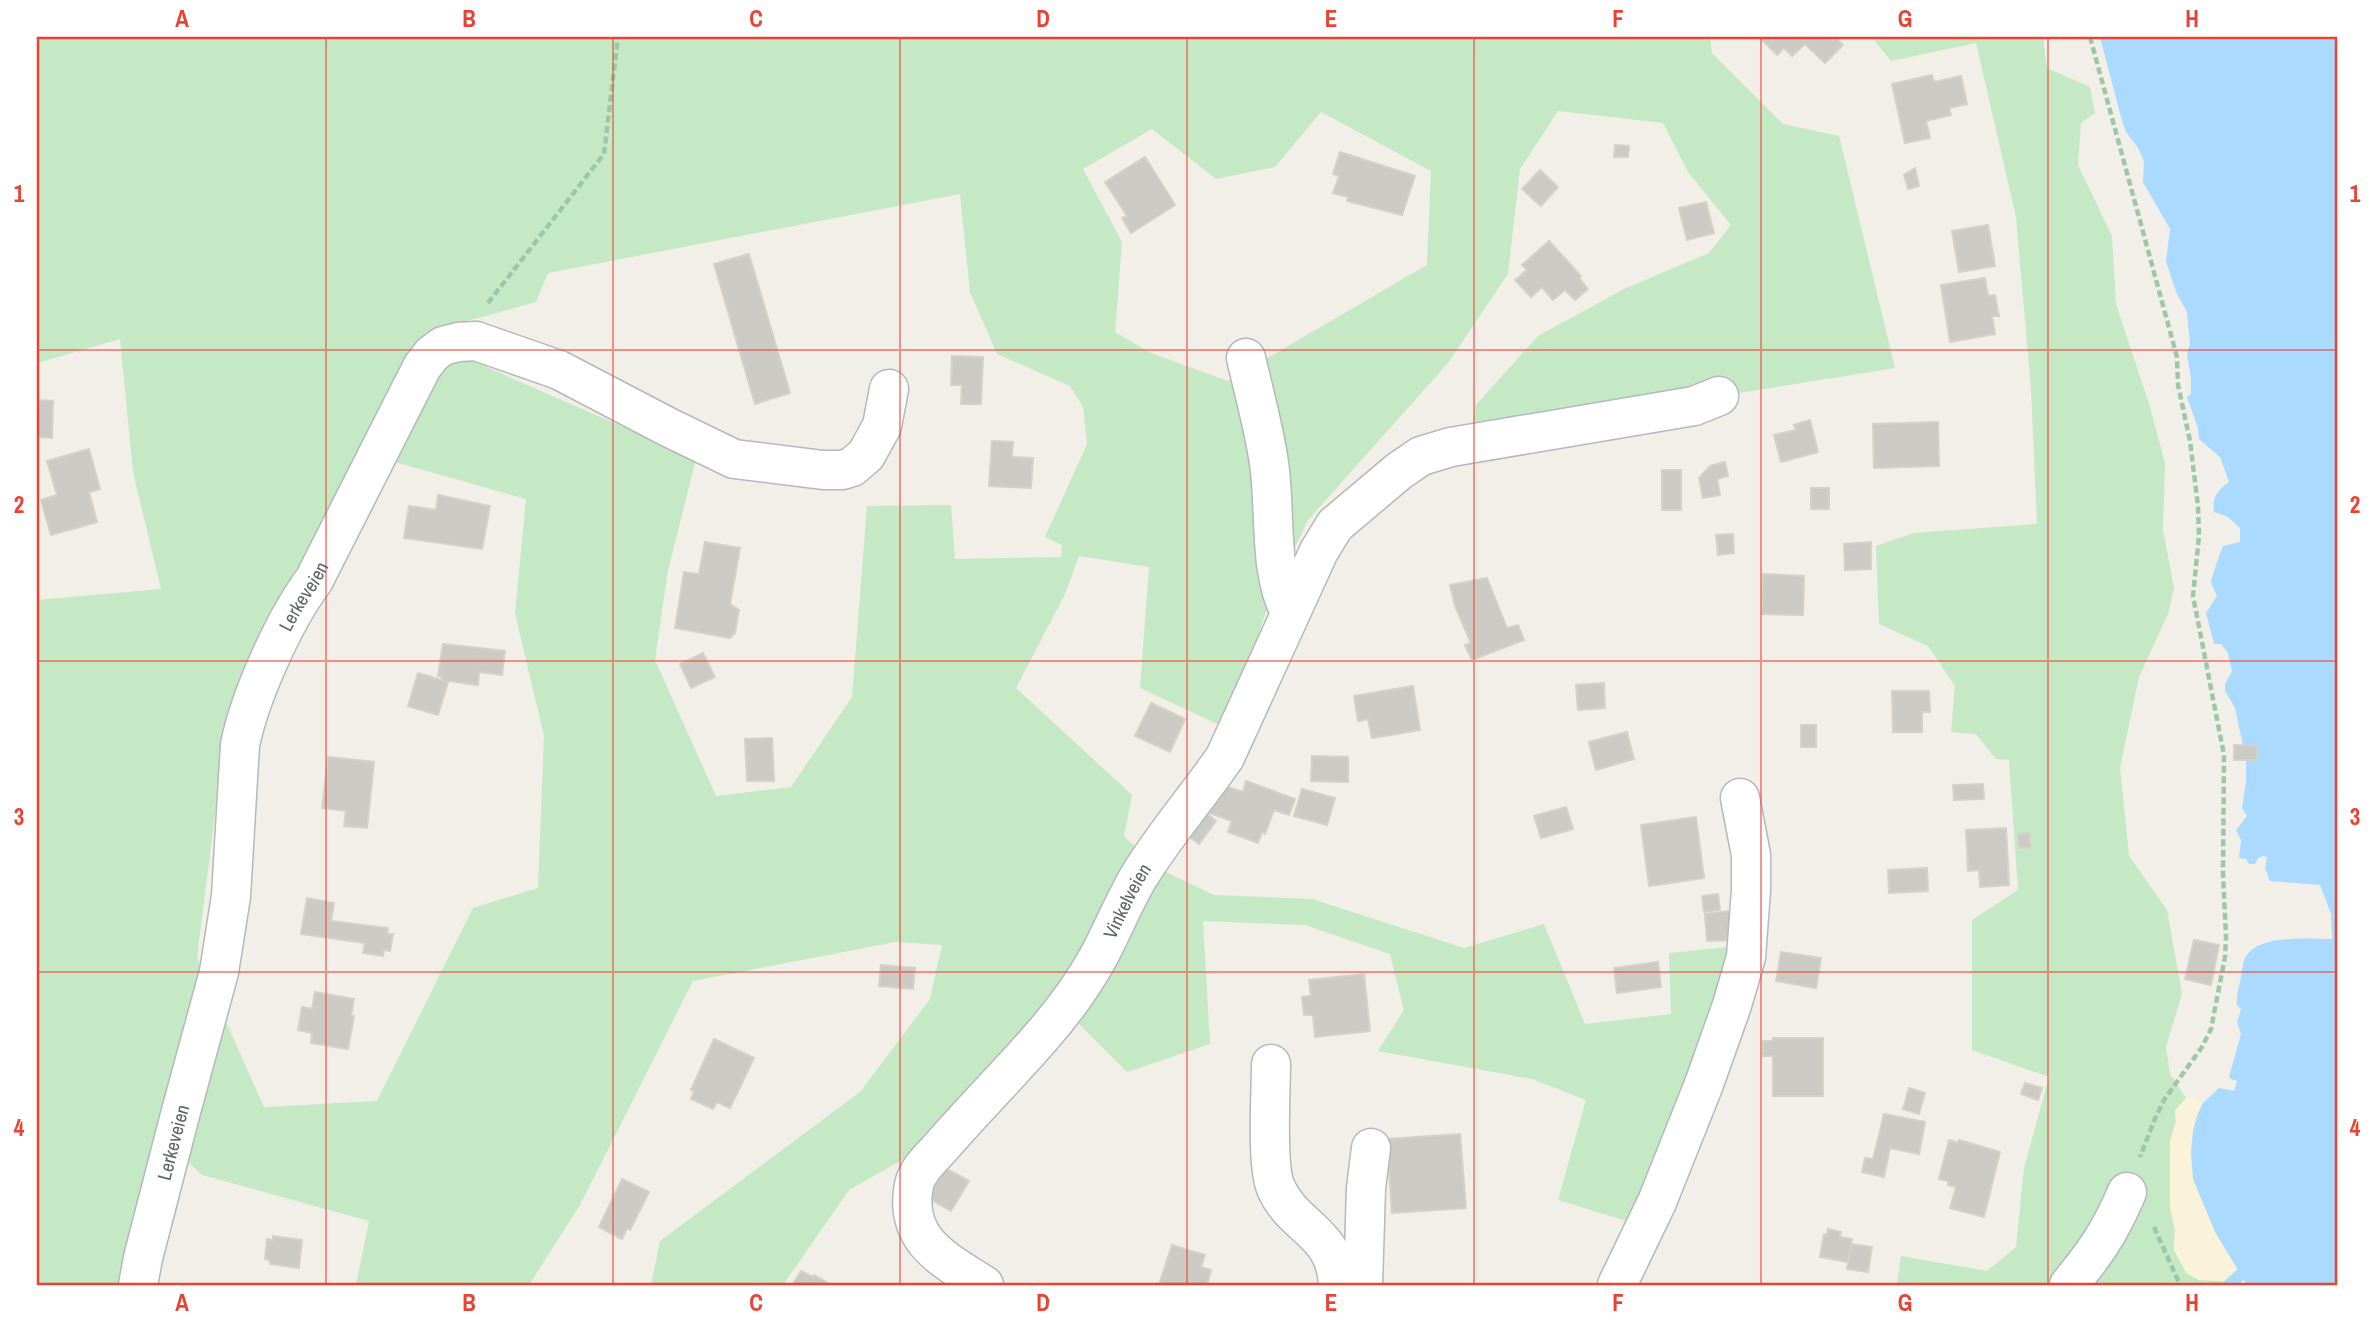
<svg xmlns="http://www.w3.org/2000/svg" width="2374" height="1322" font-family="'Archivo Narrow',sans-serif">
  <rect width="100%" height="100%" fill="#f1efe8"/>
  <g fill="#c5e8c5" fill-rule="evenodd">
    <path d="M 37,37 L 1710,37 L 1712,53 L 1783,124 L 1839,136 L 1895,368 L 1472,436 L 1475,406 L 1538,336 L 1624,289 L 1709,253 L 1731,225 L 1688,172 L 1663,123 L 1558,111 L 1520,169 L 1508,274 L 1448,363 L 1308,520 L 1270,600 L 1226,728 L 1140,688 L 1149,567 L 1079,556 L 1065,594 L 1016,688 L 1132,795 L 1124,836 L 1157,868 L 1214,895 L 1312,899 L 1464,948 L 1544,924 L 1585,1024 L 1671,1014 L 1669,953 L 1727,947 L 1720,1018 L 1633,1223 L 1558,1200 L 1586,1100 L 1532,1079 L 1378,1051 L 1404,1010 L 1390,954 L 1305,925 L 1203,921 L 1210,1044 L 1127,1072 L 1052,997 L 923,1148 L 849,1190 L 783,1285 L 651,1285 L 660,1241 L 860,1092 L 930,999 L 942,945 L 895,942 L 693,981 L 580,1205 L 529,1285 L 356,1285 L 369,1221 L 202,1175 L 170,1144 L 133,1285 L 37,1285 L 37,600 L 161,589 L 133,472 L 120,339 L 37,363 ZM 1321,112 L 1431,171 L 1427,265 L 1228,381 L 1151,353 L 1115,332 L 1122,242 L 1083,169 L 1152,129 L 1216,179 L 1275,167 ZM 960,194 L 970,292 L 997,354 L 1070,386 L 1083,407 L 1087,444 L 1045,537 L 1062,545 L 1061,557 L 955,559 L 951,505 L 867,506 L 852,697 L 791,787 L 716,796 L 655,660 L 668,570 L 696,459 L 473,361 L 456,324 L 536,302 L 548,273 ZM 363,453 L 526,499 L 515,613 L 544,736 L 538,888 L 473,908 L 377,1101 L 264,1107 L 197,957 L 227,720 Z"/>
    <path d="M 1872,37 L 2043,37 L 2047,68 L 2090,87 L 2095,113 L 2081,123 L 2078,165 L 2112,236 L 2116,304 L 2150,407 L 2165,463 L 2163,530 L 2174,588 L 2168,614 L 2139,677 L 2120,768 L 2129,856 L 2167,910 L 2182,994 L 2166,1047 L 2170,1074 L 2186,1098 L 2175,1111 L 2176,1122 L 2170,1141 L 2170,1207 L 2175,1230 L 2174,1250 L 2199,1280 L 2222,1281 L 2229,1285 L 1897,1285 L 1901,1256 L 1987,1271 L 2016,1247 L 2024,1168 L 2049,1077 L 1972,1050 L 1972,920 L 2018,890 L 2009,760 L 1996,759 L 1976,734 L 1951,732 L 1955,686 L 1928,646 L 1879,624 L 1876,546 L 1914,533 L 2037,524 L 2031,389 L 2016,217 L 1976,43 L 1891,61 Z"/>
  </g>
  <path fill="#fbf3d9" d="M 2196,1096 L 2203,1103 L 2198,1113 L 2191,1152 L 2193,1179 L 2215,1232 L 2247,1285 L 2229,1285 L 2222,1281 L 2199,1280 L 2186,1273 L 2174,1250 L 2175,1230 L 2170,1207 L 2170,1141 L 2176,1122 L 2175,1111 L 2186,1098 Z"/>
  <path fill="#aadaff" d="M 2100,37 L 2337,37 L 2337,1285 L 2247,1285 L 2215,1232 L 2193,1179 L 2191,1152 L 2193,1130 L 2198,1113 L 2203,1103 L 2219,1088 L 2234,1091 L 2237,1081 L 2231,1079 L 2229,1077 L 2241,1034 L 2237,1022 L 2241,1009 L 2237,1005 C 2236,995 2239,987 2241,977 C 2242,970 2243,961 2246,956 C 2261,934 2308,939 2332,939 L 2331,914 L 2320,885 L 2270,881 L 2265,868 L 2267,857 L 2263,856 L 2258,858 L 2255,864 L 2249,864 L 2246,859 L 2239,858 L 2241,840 L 2236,830 L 2247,816 L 2242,808 L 2246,782 L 2246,760 L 2235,708 L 2225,691 L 2225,684 L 2232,671 L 2228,653 L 2221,644 L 2214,644 L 2206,613 L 2217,596 L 2211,583 C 2211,579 2221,550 2223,546 L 2240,542 L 2240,528 L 2228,517 L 2214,512 C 2212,498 2217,490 2229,482 L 2220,457 L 2199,439 L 2198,428 L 2187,397 L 2191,394 L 2191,378 L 2187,354 L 2190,344 L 2187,312 L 2177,294 L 2166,262 L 2170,229 L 2143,182 L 2144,161 L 2138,148 L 2126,132 L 2121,117 Z"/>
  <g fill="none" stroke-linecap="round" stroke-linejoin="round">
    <path stroke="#aadaff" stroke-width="12" d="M 2229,1285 L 2240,1275"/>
  </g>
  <g fill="#cccac5" stroke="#d6d1c6" stroke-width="2">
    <path d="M 1759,37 L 1835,37 L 1843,45 L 1825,63 L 1805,44 L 1792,56 L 1784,48 L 1777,55 Z"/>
    <path d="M 1932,75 L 1934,82 L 1961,76 L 1967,104 L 1949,108 L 1951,115 L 1926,121 L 1930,138 L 1905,143 L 1892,84 Z"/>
    <path d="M 1615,145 L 1629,146 L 1628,157 L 1614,157 Z"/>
    <path d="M 1340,152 L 1415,176 L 1402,215 L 1347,201 L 1348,197 L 1333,193 L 1339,176 L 1333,174 Z"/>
    <path d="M 1145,157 L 1175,205 L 1131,233 L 1122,218 L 1127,216 L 1105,182 Z"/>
    <path d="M 1915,168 L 1919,186 L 1908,189 L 1904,175 Z"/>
    <path d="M 1540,170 L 1558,187 L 1541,206 L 1522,189 Z"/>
    <path d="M 1706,202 L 1714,233 L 1687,240 L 1679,208 Z"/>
    <path d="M 1988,225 L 1995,266 L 1959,272 L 1952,231 Z"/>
    <path d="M 1549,241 L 1581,276 L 1579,278 L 1588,289 L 1575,300 L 1565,290 L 1553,300 L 1542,287 L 1531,297 L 1515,280 L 1527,270 L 1522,265 Z"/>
    <path d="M 749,254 L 790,393 L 755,404 L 714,264 Z"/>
    <path d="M 1985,278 L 1988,296 L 1995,295 L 1999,316 L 1992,316 L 1995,334 L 1950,342 L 1941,285 Z"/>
    <path d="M 952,356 L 983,357 L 981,404 L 961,404 L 962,385 L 951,385 Z"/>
    <path d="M 37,400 L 53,401 L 52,438 L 37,437 Z"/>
    <path d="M 1810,420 L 1818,452 L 1781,462 L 1774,435 L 1796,430 L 1794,425 Z"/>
    <path d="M 1938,422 L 1939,466 L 1874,468 L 1873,424 Z"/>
    <path d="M 992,441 L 1013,442 L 1012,457 L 1033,458 L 1031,488 L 989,486 Z"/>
    <path d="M 89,449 L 100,489 L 89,492 L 97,522 L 51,535 L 41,500 L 57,495 L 47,461 Z"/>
    <path d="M 1725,462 L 1728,476 L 1717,479 L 1720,495 L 1703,498 L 1699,478 L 1710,466 Z"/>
    <rect x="1662" y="470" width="19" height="40"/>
    <rect x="1811" y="488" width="18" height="21"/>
    <path d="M 438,495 L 490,506 L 482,549 L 404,538 L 409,506 L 436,510 Z"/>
    <path d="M 1733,534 L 1734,553 L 1718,555 L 1716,535 Z"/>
    <path d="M 705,542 L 740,548 L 730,604 L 739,610 L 735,633 L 730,638 L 675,628 L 684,572 L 699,574 Z"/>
    <path d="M 1871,542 L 1871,569 L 1845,570 L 1844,544 Z"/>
    <path d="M 1763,574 L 1804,576 L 1803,615 L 1762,614 Z"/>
    <path d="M 1487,578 L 1507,628 L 1518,625 L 1524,640 L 1472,660 L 1465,645 L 1471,643 L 1455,606 L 1450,585 Z"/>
    <path d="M 443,644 L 505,651 L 502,675 L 479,672 L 478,685 L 441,680 L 442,676 L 438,676 Z"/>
    <path d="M 703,653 L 715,677 L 691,688 L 680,664 Z"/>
    <path d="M 418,673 L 448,682 L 438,715 L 408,706 Z"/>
    <path d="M 1604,683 L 1605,708 L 1578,710 L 1576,685 Z"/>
    <path d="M 1413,686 L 1420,730 L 1372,738 L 1368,719 L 1358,721 L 1354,696 Z"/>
    <path d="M 1892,691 L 1929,691 L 1930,712 L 1922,712 L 1922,732 L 1893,732 Z"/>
    <path d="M 1151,703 L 1185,719 L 1170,752 L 1135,736 Z"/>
    <rect x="1801" y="725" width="15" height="22"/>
    <path d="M 1627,732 L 1634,759 L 1596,770 L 1589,742 Z"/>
    <path d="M 772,738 L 774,781 L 747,781 L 745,739 Z"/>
    <path d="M 2234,745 L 2257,746 L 2257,760 L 2234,760 Z"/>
    <path d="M 1312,756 L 1348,757 L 1348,782 L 1311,781 Z"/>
    <path d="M 328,757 L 374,762 L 367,828 L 344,826 L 346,811 L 322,808 Z"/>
    <path d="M 1246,781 L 1295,799 L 1289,815 L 1274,810 L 1265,834 L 1262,832 L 1258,843 L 1228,832 L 1232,821 L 1209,813 L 1219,784 L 1243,792 Z"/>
    <path d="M 1983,784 L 1984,799 L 1954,800 L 1953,785 Z"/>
    <path d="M 1302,789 L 1335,798 L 1327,825 L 1294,816 Z"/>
    <path d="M 1566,807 L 1573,829 L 1541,838 L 1534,816 Z"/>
    <path d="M 1201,809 L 1216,821 L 1199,844 L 1184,833 Z"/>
    <path d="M 1696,817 L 1704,878 L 1649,886 L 1641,825 Z"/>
    <path d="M 2006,828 L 2009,885 L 1980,887 L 1979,870 L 1968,871 L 1966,830 Z"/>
    <path d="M 2029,833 L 2030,847 L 2019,848 L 2018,834 Z"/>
    <path d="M 1927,868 L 1928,891 L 1889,893 L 1888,870 Z"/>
    <path d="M 1718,894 L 1720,910 L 1704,912 L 1702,896 Z"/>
    <path d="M 307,898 L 334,903 L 331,921 L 388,928 L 387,934 L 393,934 L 390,951 L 384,950 L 383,956 L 363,953 L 365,943 L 301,934 Z"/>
    <path d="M 1730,911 L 1732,940 L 1707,941 L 1705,914 Z"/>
    <path d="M 2194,940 L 2219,945 L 2211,985 L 2185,979 Z"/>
    <path d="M 1781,952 L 1821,958 L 1816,988 L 1776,981 Z"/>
    <path d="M 1658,962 L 1661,987 L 1617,993 L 1614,968 Z"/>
    <path d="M 881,965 L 915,968 L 913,989 L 879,986 Z"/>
    <path d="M 1364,974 L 1370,1031 L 1315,1037 L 1313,1015 L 1304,1015 L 1302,997 L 1311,996 L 1309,980 Z"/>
    <path d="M 315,992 L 354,999 L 351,1016 L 354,1016 L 348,1049 L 311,1043 L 312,1033 L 298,1030 L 302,1007 L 312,1009 Z"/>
    <path d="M 1773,1038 L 1823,1038 L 1823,1096 L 1773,1096 L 1773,1056 L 1763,1056 L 1763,1041 L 1773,1041 Z"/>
    <path d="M 714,1039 L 754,1058 L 730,1108 L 717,1102 L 713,1109 L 691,1099 L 694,1091 L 691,1090 Z"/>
    <path d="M 2025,1083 L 2042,1088 L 2038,1100 L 2021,1094 Z"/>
    <path d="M 1909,1088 L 1925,1093 L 1919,1114 L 1903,1109 Z"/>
    <path d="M 1884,1114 L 1925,1122 L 1919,1154 L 1890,1148 L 1884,1177 L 1862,1172 L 1865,1158 L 1873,1159 Z"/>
    <path d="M 1460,1134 L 1466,1208 L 1392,1213 L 1387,1139 Z"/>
    <path d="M 1949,1140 L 1958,1143 L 1959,1140 L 2000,1152 L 1984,1217 L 1950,1208 L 1956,1187 L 1948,1185 L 1948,1181 L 1939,1179 Z"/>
    <path d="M 945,1168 L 969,1181 L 951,1211 L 928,1198 Z"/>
    <path d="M 622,1179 L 649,1192 L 630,1230 L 627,1228 L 622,1239 L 599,1227 Z"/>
    <path d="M 1828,1229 L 1841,1232 L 1840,1237 L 1852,1239 L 1848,1262 L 1820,1257 L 1824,1234 L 1827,1235 Z"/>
    <path d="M 273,1236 L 302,1240 L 299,1268 L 270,1264 L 270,1260 L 265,1259 L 267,1239 L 273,1240 Z"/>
    <path d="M 1851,1244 L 1872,1247 L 1868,1272 L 1847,1269 Z"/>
    <path d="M 1172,1245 L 1205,1255 L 1201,1267 L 1211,1270 L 1207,1285 L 1159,1285 Z"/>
    <path d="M 801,1271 L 813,1277 L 814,1275 L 831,1285 L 792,1285 Z"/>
  </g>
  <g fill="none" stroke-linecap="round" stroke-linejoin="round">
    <defs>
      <g id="minor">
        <path d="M 1246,358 C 1254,393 1264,428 1269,463 C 1276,509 1268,571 1290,612"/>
        <path d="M 1271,1064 C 1271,1090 1266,1167 1276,1188 C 1294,1229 1336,1231 1338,1285"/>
        <path id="s1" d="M 138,1285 L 143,1258 L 180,1115 L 219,972 L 231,896 L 240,745 C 250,696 284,620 314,580 L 422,367 L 432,354 L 443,346 L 458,342 L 476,341 L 559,370 L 668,427 L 734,459 L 823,470 L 842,470 L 852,467 L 866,455 L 882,426 L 889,389"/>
        <path id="s2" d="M 984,1285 C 945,1260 903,1241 914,1185 C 917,1170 931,1158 941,1147 C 974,1109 1009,1074 1042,1036 C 1064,1011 1084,983 1100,954 C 1113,929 1124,902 1138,878 C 1164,835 1197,798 1225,757 L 1319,551 L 1335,525 L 1399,471 L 1421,456 L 1451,447 L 1694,406 L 1719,396"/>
        <path d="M 1363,1285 L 1366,1188 L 1371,1148"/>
        <path d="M 1617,1285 L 1657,1202 L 1704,1084 L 1732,1005 L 1746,957 L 1751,890 L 1751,855 L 1740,798"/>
        <path d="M 2069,1285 C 2096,1252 2110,1232 2127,1192"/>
      </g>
    </defs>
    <use href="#minor" stroke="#b5b8bc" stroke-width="41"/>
    <g stroke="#9cc7a9" stroke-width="4.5" stroke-dasharray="7 3.5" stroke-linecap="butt">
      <path d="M 2090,37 L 2177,357 L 2178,385 L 2190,441 L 2198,506 L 2199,536 L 2193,596 L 2224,755 L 2223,874 L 2226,937 L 2225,957 L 2211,1029 L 2202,1047 L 2164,1100 L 2154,1121 L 2140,1157"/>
      <path d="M 488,303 L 604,154 L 618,37"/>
      <path d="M 2154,1227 L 2180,1285"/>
    </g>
    <use href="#minor" stroke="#fff" stroke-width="38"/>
  </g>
  <path fill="none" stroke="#ea4335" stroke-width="2" stroke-opacity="0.55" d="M 326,37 L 326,1285M 613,37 L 613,1285M 900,37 L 900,1285M 1187,37 L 1187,1285M 1474,37 L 1474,1285M 1761,37 L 1761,1285M 2048,37 L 2048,1285M 37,350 L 2337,350M 37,661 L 2337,661M 37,972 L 2337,972"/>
  <g text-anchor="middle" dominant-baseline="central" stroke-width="7" stroke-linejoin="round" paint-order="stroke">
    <g font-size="19" fill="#5f6368" stroke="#fff">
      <text stroke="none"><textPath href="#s1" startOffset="714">Lerkeveien</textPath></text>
      <text stroke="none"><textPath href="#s2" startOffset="490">Vinkelveien</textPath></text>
      <text stroke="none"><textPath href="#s1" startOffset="147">Lerkeveien</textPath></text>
    </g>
  </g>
  <rect width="2374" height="1322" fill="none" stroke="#ffffff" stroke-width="77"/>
  <rect x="38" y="38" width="2298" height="1246" fill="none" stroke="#ea4335" stroke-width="2.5"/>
  <g font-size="23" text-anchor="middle" font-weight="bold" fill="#ea4335">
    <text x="182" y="27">A</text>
    <text x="469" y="27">B</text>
    <text x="756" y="27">C</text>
    <text x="1043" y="27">D</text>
    <text x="1331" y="27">E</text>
    <text x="1618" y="27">F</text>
    <text x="1905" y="27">G</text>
    <text x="2192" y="27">H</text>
    <text x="19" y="202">1</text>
    <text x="2355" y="202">1</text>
    <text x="19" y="513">2</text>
    <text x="2355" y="513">2</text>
    <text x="19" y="825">3</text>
    <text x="2355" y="825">3</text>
    <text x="19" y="1136">4</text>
    <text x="2355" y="1136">4</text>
    <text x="182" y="1311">A</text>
    <text x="469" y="1311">B</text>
    <text x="756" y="1311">C</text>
    <text x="1043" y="1311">D</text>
    <text x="1331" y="1311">E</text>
    <text x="1618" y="1311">F</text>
    <text x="1905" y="1311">G</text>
    <text x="2192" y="1311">H</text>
  </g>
</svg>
